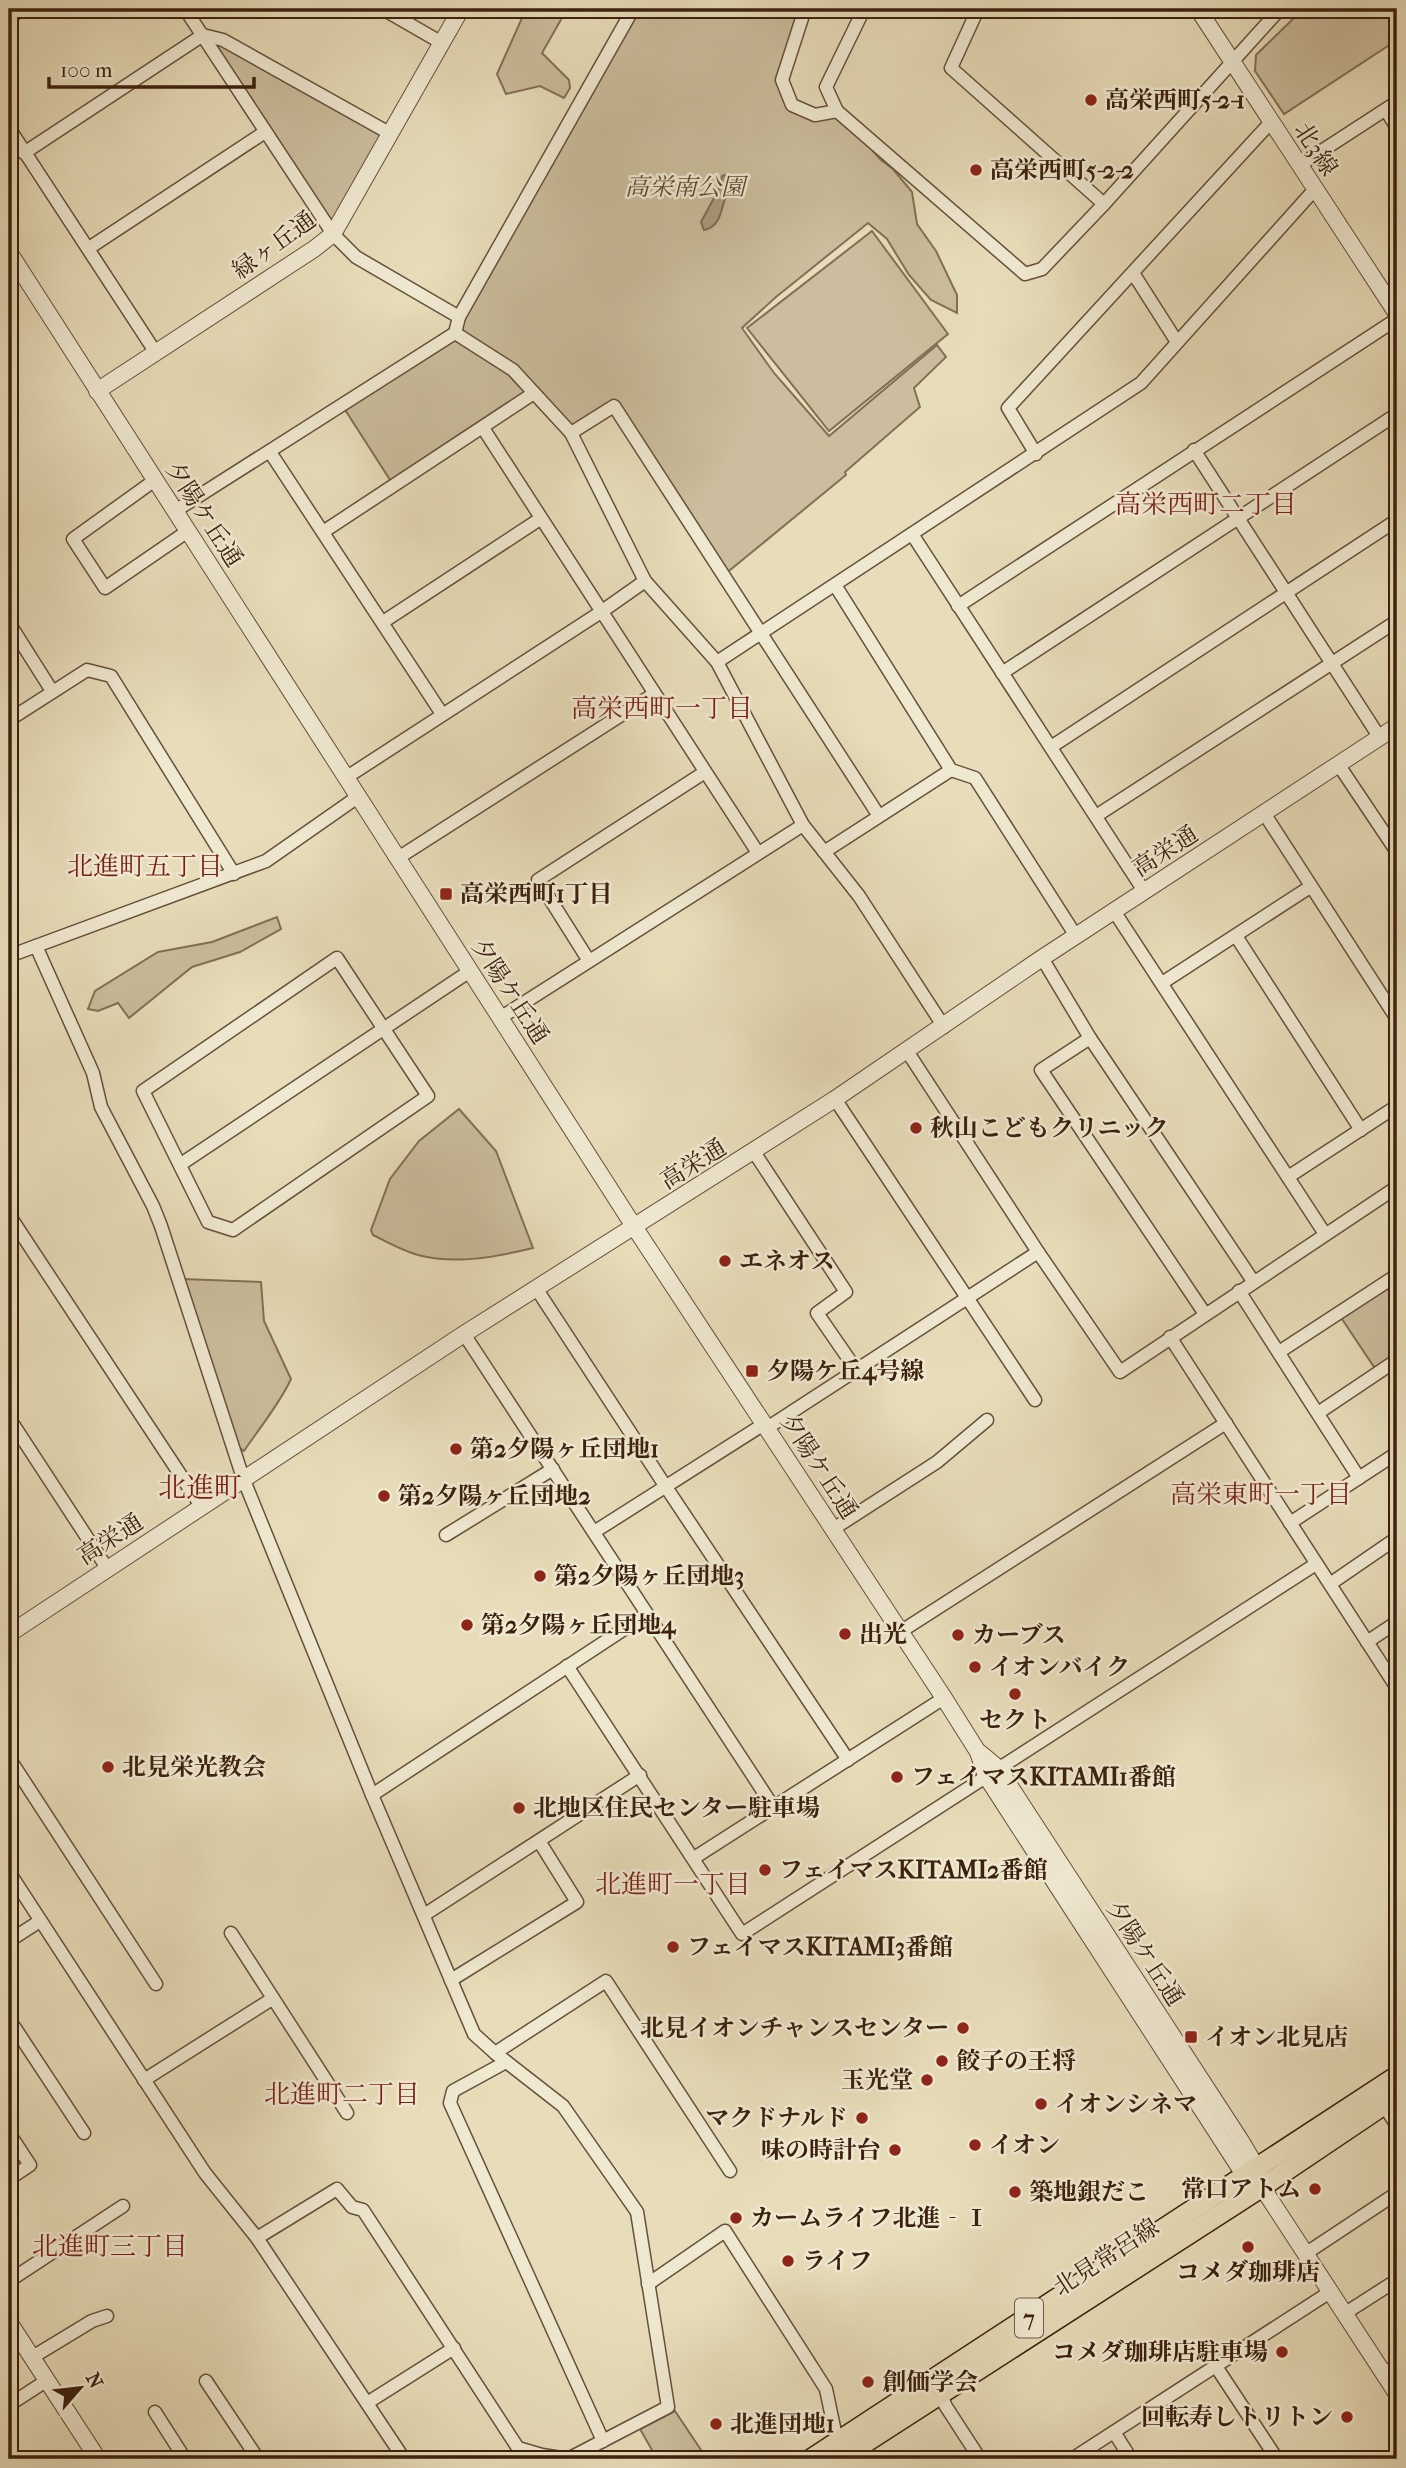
<svg xmlns="http://www.w3.org/2000/svg" width="1406" height="2468" font-family="'IM FELL French Canon','Noto Serif JP',serif">
  <rect width="100%" height="100%" fill="#e8ddba"/>
  <filter id="stains"><feTurbulence type="fractalNoise" baseFrequency=".00286" numOctaves="4"/><feColorMatrix values="0 0 0 0 .2 0 0 0 0 .09 0 0 0 0 .02 0 0 0 .5 -.17"/></filter>
  <radialGradient id="worn" r=".72"><stop offset=".6" stop-color="#630" stop-opacity="0"/><stop offset="1" stop-color="#630" stop-opacity=".3"/></radialGradient>
  <g fill="#cbbd9d" stroke="#836f56" stroke-width="2">
    <path d="M 526,9 L 567,9 L 542,53 L 569,80 L 570,88 L 564,98 L 540,86 L 506,94 L 497,74 Z"/>
    <path d="M 633,9 L 805,9 L 782,80 L 796,107 L 837,111 L 881,160 L 893,169 L 912,192 L 917,224 L 936,251 L 957,295 L 957,313 L 931,300 L 909,275 L 887,239 L 868,223 L 776,297 L 742,328 L 774,373 L 829,436 L 937,345 L 946,357 L 914,388 L 920,407 L 845,472 L 846,475 L 724,575 L 614,406 L 571,433 L 534,393 L 394,486 L 342,405 L 455,333 Z"/>
    <path d="M 1303,9 L 1397,9 L 1397,40 L 1284,114 L 1255,71 L 1256,55 Z"/>
    <path d="M 203,35 L 391,134 L 333,234 Z"/>
    <path d="M 872,231 L 948,334 L 829,431 L 747,328 Z"/>
    <path d="M 277,917 L 281,929 L 240,952 L 192,967 L 129,1018 L 118,1003 L 98,1011 L 88,1009 L 95,991 L 158,952 L 212,942 Z"/>
    <path d="M 459,1109 L 496,1151 L 533,1248 C 496,1257 456,1265 418,1255 C 403,1251 387,1242 373,1235 L 371,1230 L 390,1179 L 419,1141 Z"/>
    <path d="M 1397,1275 L 1397,1360 L 1378,1373 L 1338,1313 Z"/>
    <path d="M 182,1279 L 261,1282 L 264,1321 L 291,1379 C 279,1405 260,1427 244,1451 L 236,1445 Z"/>
    <path d="M 675,2411 L 707,2459 L 657,2459 L 640,2429 Z"/>
  </g>
  <path fill="#ad9d80" stroke="#7f6b52" stroke-width="2" d="M 725,175 L 731,185 C 720,200 725,226 704,230 L 701,222 L 720,187 L 722,176 Z"/>
  <g fill="none" stroke-linecap="round" stroke-linejoin="round">
    <defs>
      <g id="minor">
        <path d="M 185,9 L 333,234 L 356,257 L 459,317"/>
        <path d="M 383,9 L 442,43"/>
        <path d="M 805,9 L 782,80 L 792,105 L 815,115 L 837,111"/>
        <path d="M 864,9 L 826,87 L 837,111 L 1025,274 L 1042,269 L 1104,204 L 1280,9"/>
        <path d="M 978,9 L 951,68 L 1104,204"/>
        <path d="M 9,18 L 22,9"/>
        <path d="M 1386,110 L 1397,128"/>
        <path d="M 9,128 L 156,353"/>
        <path d="M 24,153 L 203,35 L 223,40 L 391,134"/>
        <path d="M 1300,165 L 1397,102"/>
        <path d="M 89,248 L 265,132"/>
        <path d="M 1133,273 L 1177,342"/>
        <path d="M 455,333 L 513,370 L 571,433 L 645,581 L 717,662 L 803,825 L 859,896 L 944,1027"/>
        <path d="M 483,428 L 758,853"/>
        <path d="M 571,433 L 614,406 L 879,816"/>
        <path d="M 1194,450 L 1380,738"/>
        <path d="M 270,452 L 442,714"/>
        <path d="M 1036,454 L 1008,408 L 1271,122"/>
        <path d="M 155,480 L 73,539 L 105,588 L 188,531"/>
        <path d="M 175,511 L 455,333 L 459,317 L 633,9"/>
        <path d="M 323,532 L 534,393"/>
        <path d="M 912,534 L 1144,891"/>
        <path d="M 835,585 L 951,770 L 975,778 L 1076,936"/>
        <path d="M 958,606 L 1397,319"/>
        <path d="M 383,622 L 540,519"/>
        <path d="M 9,623 L 52,691"/>
        <path d="M 717,662 L 1141,383 L 1315,189"/>
        <path d="M 1002,673 L 1397,414"/>
        <path d="M 9,720 L 87,670 L 111,676 L 234,874"/>
        <path d="M 1051,747 L 1397,520"/>
        <path d="M 1338,764 L 1397,852"/>
        <path d="M 347,777 L 601,612 L 645,581"/>
        <path d="M 1264,813 L 1397,1019"/>
        <path d="M 1096,816 L 1397,621"/>
        <path d="M 824,852 L 951,770"/>
        <path d="M 398,858 L 654,694"/>
        <path d="M 1114,911 L 1325,1234"/>
        <path d="M 1236,936 L 1361,1130"/>
        <path d="M 36,946 L 93,1073 L 101,1107 L 153,1206 L 161,1226 L 243,1478 L 372,1795 L 474,2034 L 495,2053 L 563,2106 L 637,2212 L 668,2407 L 568,2459"/>
        <path d="M 9,956 L 266,861 L 359,796"/>
        <path d="M 337,958 L 428,1096 L 233,1230 L 208,1222 L 143,1091 Z"/>
        <path d="M 1042,958 L 1090,1038 L 1253,1281"/>
        <path d="M 589,961 L 538,880 L 705,772"/>
        <path d="M 1162,983 L 1310,887"/>
        <path d="M 500,1018 L 803,825"/>
        <path d="M 1090,1038 L 1041,1070 L 1205,1314"/>
        <path d="M 907,1051 L 1038,1252 L 1120,1372 L 1397,1187"/>
        <path d="M 835,1099 L 1035,1400"/>
        <path d="M 754,1152 L 846,1292 L 817,1313 L 857,1371"/>
        <path d="M 181,1164 L 470,971"/>
        <path d="M 1288,1177 L 1397,1106"/>
        <path d="M 9,1215 L 201,1506"/>
        <path d="M 536,1288 L 666,1487 L 848,1760"/>
        <path d="M 1239,1291 L 1359,1478"/>
        <path d="M 464,1334 L 774,1808"/>
        <path d="M 1170,1337 L 1397,1688"/>
        <path d="M 1279,1352 L 1397,1275"/>
        <path d="M 1318,1413 L 1397,1360"/>
        <path d="M 9,1418 L 107,1568"/>
        <path d="M 767,1428 L 1038,1252"/>
        <path d="M 1290,1523 L 1397,1453"/>
        <path d="M 833,1529 L 937,1462 L 987,1420"/>
        <path d="M 594,1532 L 764,1424"/>
        <path d="M 446,1535 L 553,1469"/>
        <path d="M 1330,1584 L 1397,1538"/>
        <path d="M 900,1632 L 1226,1423"/>
        <path d="M 1367,1642 L 1397,1622"/>
        <path d="M 567,1666 L 742,1934 L 1316,1564"/>
        <path d="M 9,1758 L 156,1984"/>
        <path d="M 372,1795 L 647,1614"/>
        <path d="M 694,1858 L 944,1698"/>
        <path d="M 9,1872 L 205,2173 L 257,2238 L 404,2459"/>
        <path d="M 424,1915 L 640,1775"/>
        <path d="M 231,1933 L 347,2113"/>
        <path d="M 9,1941 L 40,1921"/>
        <path d="M 451,1980 L 577,1902 L 539,1841"/>
        <path d="M 9,2019 L 84,2133"/>
        <path d="M 495,2053 L 606,1981 L 730,2171"/>
        <path d="M 506,2062 L 453,2091 L 450,2103 L 603,2441"/>
        <path d="M 144,2080 L 272,1999"/>
        <path d="M 1381,2100 L 1397,2126"/>
        <path d="M 9,2133 L 30,2165 L 9,2179"/>
        <path d="M 257,2238 L 337,2189 L 352,2207 L 363,2210 L 518,2448 L 542,2455 L 568,2459"/>
        <path d="M 1305,2254 L 1397,2193"/>
        <path d="M 9,2281 L 123,2206"/>
        <path d="M 648,2284 L 725,2231 L 826,2389 L 835,2432 L 841,2445"/>
        <path d="M 1344,2314 L 1397,2280"/>
        <path d="M 31,2358 L 92,2321 L 107,2316"/>
        <path d="M 1215,2365 L 1277,2459"/>
        <path d="M 1384,2374 L 1397,2365"/>
        <path d="M 206,2381 L 258,2459"/>
        <path d="M 940,2388 L 945,2405 L 980,2459"/>
        <path d="M 367,2403 L 454,2348"/>
        <path d="M 9,2405 L 46,2381"/>
        <path d="M 155,2412 L 185,2459"/>
        <path d="M 1114,2432 L 1131,2459"/>
        <path d="M 1072,2459 L 1330,2292"/>
      </g>
      <g id="tertiary">
        <path d="M 1198,9 L 1397,314"/>
        <path d="M 9,252 L 635,1228 L 944,1698 L 978,1752 L 986,1776 L 1245,2176 L 1253,2181"/>
        <path d="M 97,391 L 314,249 L 333,234 L 461,9"/>
        <path d="M 9,1634 L 464,1334 L 835,1099 L 1042,958 L 1397,726"/>
        <path d="M 980,1753 L 998,1768 L 1241,2141 L 1257,2168 L 1262,2187 L 1397,2394"/>
        <path d="M 9,2322 L 98,2459"/>
      </g>
      <g id="primary">
        <path d="M 811,2459 L 1397,2076"/>
        <path d="M 840,2459 L 1262,2187 L 1397,2096"/>
      </g>
    </defs>
    <use href="#minor" stroke="#665039" stroke-width="15"/>
    <use href="#tertiary" stroke="#665039" stroke-width="18"/>
    <use href="#primary" stroke="#3b210e" stroke-width="22"/>
    <use href="#minor" stroke="#f0e9d2" stroke-width="12"/>
    <use href="#tertiary" stroke="#f0e9d2" stroke-width="16"/>
    <use href="#primary" stroke="#e8ddba" stroke-width="19"/>
  </g>
  <g fill="#8f2418" stroke="#f0e9d2" stroke-width="2.5">
    <circle cx="1091" cy="100" r="7"/>
    <circle cx="976" cy="170" r="7"/>
    <rect x="439" y="887" width="14" height="14" rx="3.5"/>
    <circle cx="916" cy="1128" r="7"/>
    <circle cx="725" cy="1261" r="7"/>
    <rect x="745" y="1364" width="14" height="14" rx="3.5"/>
    <circle cx="456" cy="1449" r="7"/>
    <circle cx="384" cy="1496" r="7"/>
    <circle cx="540" cy="1576" r="7"/>
    <circle cx="467" cy="1625" r="7"/>
    <circle cx="845" cy="1634" r="7"/>
    <circle cx="958" cy="1635" r="7"/>
    <circle cx="975" cy="1667" r="7"/>
    <circle cx="1015" cy="1694" r="7"/>
    <circle cx="108" cy="1767" r="7"/>
    <circle cx="897" cy="1777" r="7"/>
    <circle cx="519" cy="1808" r="7"/>
    <circle cx="765" cy="1870" r="7"/>
    <circle cx="673" cy="1947" r="7"/>
    <circle cx="963" cy="2028" r="7"/>
    <rect x="1184" y="2030" width="14" height="14" rx="3.5"/>
    <circle cx="942" cy="2061" r="7"/>
    <circle cx="927" cy="2080" r="7"/>
    <circle cx="1041" cy="2104" r="7"/>
    <circle cx="862" cy="2118" r="7"/>
    <circle cx="975" cy="2145" r="7"/>
    <circle cx="895" cy="2150" r="7"/>
    <circle cx="1315" cy="2189" r="7"/>
    <circle cx="1015" cy="2192" r="7"/>
    <circle cx="736" cy="2218" r="7"/>
    <circle cx="1248" cy="2247" r="7"/>
    <circle cx="788" cy="2261" r="7"/>
    <circle cx="1282" cy="2352" r="7"/>
    <circle cx="868" cy="2382" r="7"/>
    <circle cx="1347" cy="2417" r="7"/>
    <circle cx="716" cy="2424" r="7"/>
  </g>
  <g text-anchor="middle" dominant-baseline="central" stroke-width="5" stroke-linejoin="round" paint-order="stroke">
    <rect fill="#f0e9d2" stroke="#715d49" stroke-width="2" x="1015" y="2298.5" width="28" height="39" rx="5"/>
    <g font-size="23" font-weight="bold" fill="#3b210e">
      <text x="1029" y="2318">7</text>
    </g>
    <g font-size="24" font-weight="bold" fill="#3b210e" stroke="#f0e9d2" text-anchor="start">
      <text x="1105" y="100">高栄西町5-2-1</text>
      <text x="990" y="170">高栄西町5-2-2</text>
      <text x="460" y="894">高栄西町1丁目</text>
      <text x="930" y="1128">秋山こどもクリニック</text>
      <text x="739" y="1261">エネオス</text>
      <text x="766" y="1371">夕陽ケ丘4号線</text>
      <text x="470" y="1449">第2夕陽ヶ丘団地1</text>
      <text x="398" y="1496">第2夕陽ヶ丘団地2</text>
      <text x="554" y="1576">第2夕陽ヶ丘団地3</text>
      <text x="481" y="1625">第2夕陽ヶ丘団地4</text>
      <text x="859" y="1634">出光</text>
      <text x="972" y="1635">カーブス</text>
      <text x="989" y="1667">イオンバイク</text>
      <text x="1015" y="1720" text-anchor="middle">セクト</text>
      <text x="122" y="1767">北見栄光教会</text>
      <text x="911" y="1777">フェイマスKITAMI1番館</text>
      <text x="533" y="1808">北地区住民センター駐車場</text>
      <text x="779" y="1870">フェイマスKITAMI2番館</text>
      <text x="687" y="1947">フェイマスKITAMI3番館</text>
      <text x="949" y="2028" text-anchor="end">北見イオンチャンスセンター</text>
      <text x="1205" y="2037">イオン北見店</text>
      <text x="956" y="2061">餃子の王将</text>
      <text x="913" y="2080" text-anchor="end">玉光堂</text>
      <text x="1055" y="2104">イオンシネマ</text>
      <text x="848" y="2118" text-anchor="end">マクドナルド</text>
      <text x="989" y="2145">イオン</text>
      <text x="881" y="2150" text-anchor="end">味の時計台</text>
      <text x="1301" y="2189" text-anchor="end">常口アトム</text>
      <text x="1029" y="2192">築地銀だこ</text>
      <text x="750" y="2218">カームライフ北進‐Ⅰ</text>
      <text x="802" y="2261">ライフ</text>
      <text x="1248" y="2272" text-anchor="middle">コメダ珈琲店</text>
      <text x="1268" y="2352" text-anchor="end">コメダ珈琲店駐車場</text>
      <text x="882" y="2382">創価学会</text>
      <text x="1333" y="2417" text-anchor="end">回転寿しトリトン</text>
      <text x="730" y="2424">北進団地1</text>
    </g>
    <g font-size="24" fill="#3b210e" stroke="#f0e9d2">
      <text transform="translate(1316 149) rotate(57)">北3線</text>
      <text transform="translate(274 245) rotate(-36)">緑ヶ丘通</text>
      <text transform="translate(204 514) rotate(57)">夕陽ケ丘通</text>
      <text transform="translate(1165 851) rotate(-33)">高栄通</text>
      <text transform="translate(510 991) rotate(57)">夕陽ケ丘通</text>
      <text transform="translate(693 1164) rotate(-32)">高栄通</text>
      <text transform="translate(819 1466) rotate(57)">夕陽ケ丘通</text>
      <text transform="translate(110 1539) rotate(-33)">高栄通</text>
      <text transform="translate(1145 1953) rotate(57)">夕陽ケ丘通</text>
      <text transform="translate(1106 2257) rotate(-33)">北見常呂線</text>
    </g>
    <g font-size="24" font-style="italic" fill="#5f4832" stroke="#f0e9d2">
      <text x="685" y="187">高栄南公園</text>
    </g>
    <g font-size="26" fill="#7a1f14" stroke="#f0e9d2">
      <text x="1206" y="504">高栄西町二丁目</text>
      <text x="662" y="708">高栄西町一丁目</text>
      <text x="145" y="866">北進町五丁目</text>
      <text x="1261" y="1494">高栄東町一丁目</text>
      <text x="673" y="1884">北進町一丁目</text>
      <text x="342" y="2094">北進町二丁目</text>
      <text x="110" y="2246">北進町三丁目</text>
    </g>
    <g font-size="28" fill="#7a1f14" stroke="#f0e9d2">
      <text x="200" y="1487">北進町</text>
    </g>
  </g>
  <rect width="1406" height="2468" fill="none" stroke="#e8ddba" stroke-width="35"/>
  <rect x="10" y="10" width="1385" height="2447" fill="none" stroke="#3b210e" stroke-width="3.5"/>
  <rect x="18" y="18" width="1371" height="2433" fill="none" stroke="#3b210e" stroke-width="2"/>
  <g transform="translate(80 2388) rotate(62)" stroke="#f0e9d2" stroke-width="5" paint-order="stroke">
  <path d="M0-5L12 26L0 18L-12 26Z" fill="#3b210e"/>
  <text y="-10" font-size="19" font-weight="bold" text-anchor="middle" fill="#3b210e">N</text>
  </g>
  <path d="M49 77v10h205v-10" fill="none" stroke="#3b210e" stroke-width="3.5"/>
  <text x="60" y="77" font-size="21" fill="#3b210e" stroke="#f0e9d2" stroke-width="5" paint-order="stroke">100 m</text>
  <rect width="100%" height="100%" filter="url(#stains)"/>
  <rect width="100%" height="100%" fill="url(#worn)"/>
</svg>
